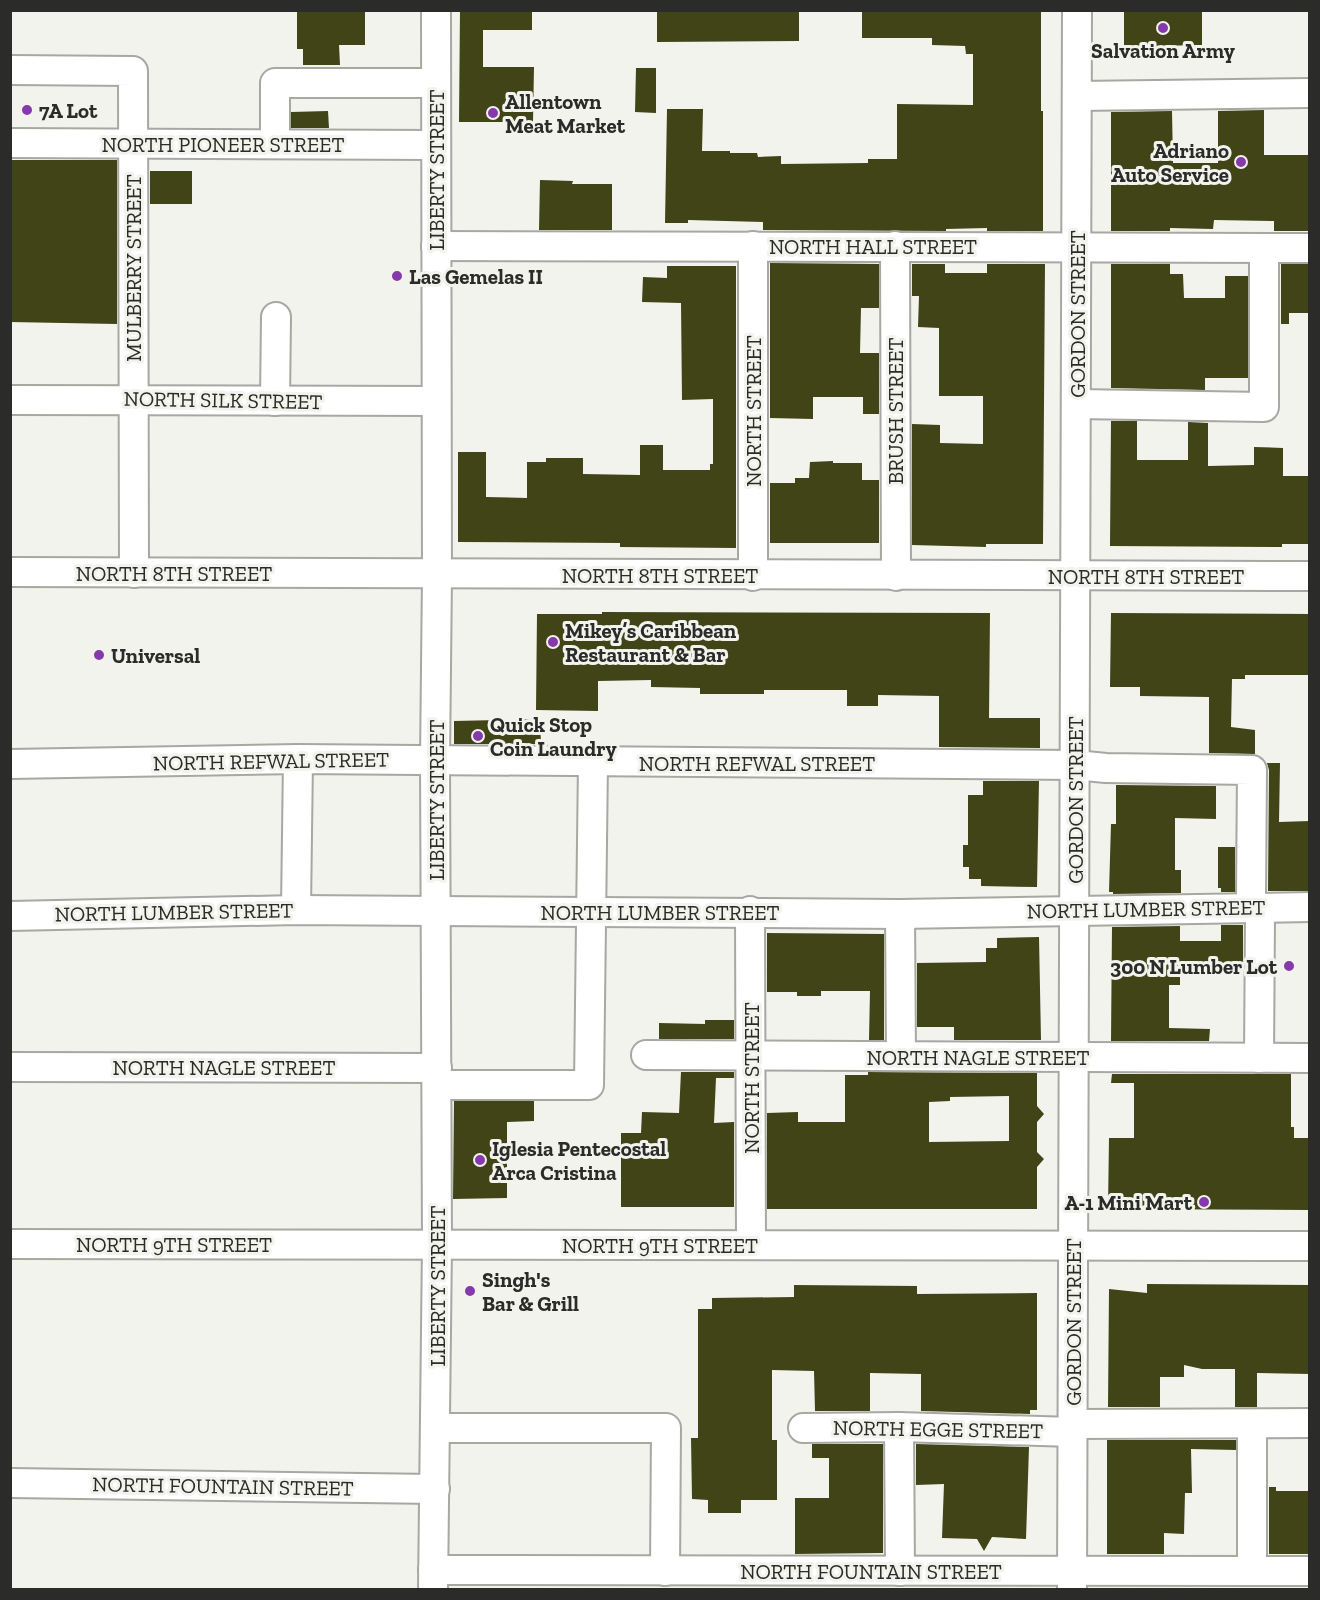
<svg xmlns="http://www.w3.org/2000/svg" width="1320" height="1600" font-family="'Zilla Slab',serif">
  <rect width="100%" height="100%" fill="#f2f3ed"/>
  <g fill="#404417" fill-rule="evenodd">
    <path d="M 297,10 L 365,10 L 365,45 L 339,45 L 340,65 L 303,65 L 303,49 L 297,49 Z"/>
    <path d="M 460,10 L 532,10 L 532,30 L 483,30 L 483,67 L 534,67 L 533,122 L 459,122 Z"/>
    <path d="M 657,10 L 799,10 L 799,41 L 657,42 Z"/>
    <path d="M 862,10 L 1041,10 L 1041,111 L 1043,111 L 1043,231 L 987,231 L 987,228 L 946,229 L 946,231 L 763,230 L 763,222 L 688,220 L 688,223 L 665,223 L 667,109 L 703,109 L 702,151 L 730,151 L 730,153 L 757,153 L 758,157 L 781,156 L 781,164 L 868,163 L 868,159 L 897,159 L 897,104 L 973,105 L 973,54 L 966,54 L 965,46 L 932,45 L 932,38 L 862,38 Z"/>
    <path d="M 1124,10 L 1202,10 L 1202,45 L 1157,46 L 1157,59 L 1124,59 Z"/>
    <path d="M 636,68 L 656,68 L 656,113 L 635,112 Z"/>
    <path d="M 1264,110 L 1264,155 L 1310,155 L 1310,231 L 1274,231 L 1274,221 L 1214,220 L 1213,229 L 1170,228 L 1170,231 L 1111,231 L 1111,112 L 1172,111 L 1173,163 L 1218,163 L 1218,111 Z"/>
    <path d="M 328,111 L 329,128 L 291,128 L 291,112 Z"/>
    <path d="M 10,160 L 117,160 L 117,324 L 10,322 Z"/>
    <rect x="150" y="171" width="42" height="33"/>
    <path d="M 540,180 L 573,181 L 572,184 L 612,184 L 612,230 L 539,230 Z"/>
    <path d="M 770,263 L 879,264 L 879,308 L 861,308 L 860,353 L 879,353 L 879,414 L 863,414 L 863,397 L 813,397 L 813,419 L 770,418 Z"/>
    <path d="M 912,264 L 945,264 L 945,273 L 987,273 L 987,264 L 1045,264 L 1043,544 L 986,544 L 986,547 L 912,545 L 912,424 L 940,425 L 940,443 L 983,444 L 983,396 L 939,396 L 939,328 L 918,327 L 919,296 L 912,296 Z"/>
    <path d="M 1111,264 L 1170,264 L 1170,274 L 1183,274 L 1184,298 L 1225,298 L 1225,276 L 1248,276 L 1248,378 L 1205,378 L 1205,390 L 1111,388 Z"/>
    <path d="M 1281,264 L 1310,264 L 1310,313 L 1289,313 L 1289,324 L 1281,324 Z"/>
    <path d="M 667,266 L 736,266 L 736,548 L 620,547 L 620,543 L 458,542 L 458,452 L 486,452 L 486,497 L 527,498 L 527,462 L 546,462 L 546,458 L 583,458 L 583,474 L 640,475 L 640,445 L 663,445 L 663,470 L 710,470 L 710,464 L 713,464 L 713,399 L 682,400 L 681,303 L 642,302 L 643,277 L 667,278 Z"/>
    <path d="M 1111,421 L 1137,421 L 1137,460 L 1188,460 L 1188,422 L 1208,423 L 1208,466 L 1254,465 L 1254,447 L 1283,448 L 1283,476 L 1308,476 L 1310,544 L 1282,544 L 1282,547 L 1110,546 Z"/>
    <path d="M 833,461 L 833,463 L 862,463 L 862,480 L 879,480 L 879,543 L 770,543 L 770,483 L 795,483 L 795,478 L 809,478 L 810,462 Z"/>
    <path d="M 602,612 L 990,613 L 989,718 L 1040,718 L 1040,748 L 939,747 L 939,696 L 878,695 L 878,706 L 847,706 L 847,690 L 764,690 L 764,694 L 700,694 L 700,688 L 651,687 L 651,680 L 598,681 L 598,711 L 536,710 L 537,614 L 602,614 Z"/>
    <path d="M 1111,613 L 1310,614 L 1310,675 L 1245,675 L 1245,679 L 1232,679 L 1231,727 L 1255,730 L 1255,754 L 1209,753 L 1209,697 L 1140,696 L 1140,687 L 1110,687 Z"/>
    <path d="M 540,719 L 541,744 L 454,744 L 454,721 Z"/>
    <path d="M 1267,763 L 1280,763 L 1279,822 L 1310,821 L 1310,891 L 1268,891 L 1269,770 Z"/>
    <path d="M 983,781 L 1039,781 L 1037,887 L 981,886 L 981,879 L 969,879 L 969,867 L 963,867 L 963,845 L 968,845 L 968,795 L 983,795 Z"/>
    <path d="M 1116,785 L 1216,786 L 1216,819 L 1175,818 L 1175,870 L 1181,870 L 1181,893 L 1113,894 L 1113,892 L 1109,892 L 1111,824 L 1116,824 Z"/>
    <path d="M 1218,847 L 1235,847 L 1235,892 L 1221,892 L 1221,888 L 1218,888 Z"/>
    <path d="M 1221,925 L 1243,925 L 1243,965 L 1180,965 L 1180,985 L 1169,985 L 1169,1028 L 1210,1029 L 1209,1041 L 1111,1041 L 1112,927 L 1180,926 L 1180,941 L 1221,941 Z"/>
    <path d="M 767,933 L 884,934 L 884,1040 L 869,1040 L 870,991 L 821,991 L 821,996 L 797,996 L 797,992 L 767,992 Z"/>
    <path d="M 1039,937 L 1041,1040 L 954,1040 L 954,1027 L 917,1027 L 917,963 L 986,962 L 986,948 L 997,948 L 997,938 Z"/>
    <path d="M 705,1020 L 734,1020 L 734,1039 L 659,1039 L 659,1023 L 705,1024 Z"/>
    <path d="M 681,1072 L 734,1072 L 734,1078 L 716,1078 L 714,1123 L 734,1122 L 734,1207 L 621,1207 L 621,1133 L 641,1133 L 642,1112 L 679,1113 Z"/>
    <path d="M 868,1072 L 1037,1073 L 1037,1106 L 1044,1114 L 1037,1122 L 1037,1152 L 1044,1159 L 1037,1167 L 1037,1209 L 767,1209 L 767,1113 L 798,1112 L 798,1122 L 845,1122 L 845,1075 L 868,1075 ZM 1009,1096 L 1009,1141 L 929,1142 L 929,1102 L 950,1101 L 950,1097 Z"/>
    <path d="M 1112,1074 L 1291,1074 L 1291,1127 L 1294,1127 L 1294,1138 L 1309,1138 L 1310,1210 L 1108,1209 L 1109,1138 L 1134,1138 L 1134,1083 L 1111,1083 Z"/>
    <path d="M 454,1101 L 534,1101 L 534,1121 L 507,1122 L 507,1198 L 453,1199 Z"/>
    <path d="M 1147,1284 L 1310,1285 L 1310,1374 L 1257,1373 L 1257,1407 L 1235,1407 L 1235,1369 L 1202,1369 L 1184,1365 L 1184,1377 L 1160,1377 L 1160,1407 L 1108,1407 L 1109,1289 L 1147,1293 Z"/>
    <path d="M 794,1285 L 917,1286 L 917,1294 L 1037,1293 L 1037,1410 L 1030,1410 L 1030,1414 L 921,1411 L 921,1374 L 870,1373 L 870,1411 L 815,1411 L 814,1371 L 772,1370 L 772,1440 L 777,1440 L 777,1500 L 741,1500 L 741,1513 L 708,1513 L 708,1500 L 692,1499 L 691,1438 L 698,1438 L 698,1309 L 712,1309 L 712,1298 L 794,1297 Z"/>
    <path d="M 1107,1440 L 1236,1440 L 1236,1450 L 1191,1449 L 1192,1493 L 1185,1493 L 1184,1534 L 1164,1533 L 1164,1554 L 1107,1554 Z"/>
    <path d="M 812,1444 L 883,1444 L 883,1553 L 795,1554 L 795,1498 L 829,1498 L 829,1458 L 812,1458 Z"/>
    <path d="M 916,1444 L 1029,1447 L 1026,1539 L 992,1537 L 984,1551 L 977,1539 L 942,1538 L 944,1484 L 916,1485 Z"/>
    <path d="M 1269,1487 L 1276,1487 L 1276,1491 L 1310,1491 L 1310,1554 L 1269,1554 Z"/>
  </g>
  <g fill="none" stroke-linecap="round" stroke-linejoin="round">
    <defs>
      <g id="minor">
        <path d="M 10,70 L 133,71 L 134,573"/>
        <path d="M 1077,96 L 1310,93"/>
        <path d="M 10,143 L 436,145"/>
        <path d="M 275,143 L 275,83 L 436,83"/>
        <path d="M 436,246 L 1310,248"/>
        <path d="M 895,246 L 896,576"/>
        <path d="M 10,400 L 436,401"/>
        <path d="M 275,401 L 276,317"/>
        <path d="M 1077,404 L 1264,407 L 1264,248"/>
        <path d="M 10,572 L 1310,576"/>
        <path d="M 753,576 L 753,246"/>
        <path d="M 10,764 L 298,759 L 1075,765 L 1106,768 L 1252,770 L 1251,896 L 1260,917 L 1259,1058"/>
        <path d="M 296,910 L 298,759"/>
        <path d="M 750,911 L 751,1245"/>
        <path d="M 900,914 L 901,1056"/>
        <path d="M 10,916 L 296,910 L 900,914 L 1310,907"/>
        <path d="M 646,1055 L 1310,1058"/>
        <path d="M 10,1067 L 437,1068"/>
        <path d="M 437,1085 L 589,1085 L 593,762"/>
        <path d="M 10,1244 L 1310,1246"/>
        <path d="M 1073,1424 L 1310,1423"/>
        <path d="M 1252,1425 L 1252,1571"/>
        <path d="M 899,1427 L 900,1571"/>
        <path d="M 435,1428 L 666,1428 L 665,1571"/>
        <path d="M 803,1428 L 899,1427 L 1073,1432"/>
        <path d="M 10,1483 L 435,1489"/>
        <path d="M 433,1570 L 1310,1571"/>
        <path d="M 433,1590 L 437,1244 L 435,760 L 437,575 L 436,10"/>
        <path d="M 1072,1590 L 1077,10"/>
      </g>
    </defs>
    <use href="#minor" stroke="#a7a8a2" stroke-width="32"/>
    <use href="#minor" stroke="#fff" stroke-width="28"/>
  </g>
  <g fill="#8539ab" stroke="#f2f3ed" stroke-width="2">
    <circle cx="1163" cy="28" r="6"/>
    <circle cx="27" cy="110" r="6"/>
    <circle cx="493" cy="113" r="6"/>
    <circle cx="1241" cy="162" r="6"/>
    <circle cx="397" cy="276" r="6"/>
    <circle cx="553" cy="642" r="6"/>
    <circle cx="99" cy="655" r="6"/>
    <circle cx="478" cy="736" r="6"/>
    <circle cx="1289" cy="966" r="6"/>
    <circle cx="480" cy="1160" r="6"/>
    <circle cx="1204" cy="1202" r="6"/>
    <circle cx="470" cy="1291" r="6"/>
  </g>
  <g text-anchor="middle" dominant-baseline="central" stroke-width="6" stroke-linejoin="round" paint-order="stroke">
    <g font-size="21" font-weight="bold" fill="#2b2b29" stroke="#f2f3ed" text-anchor="start">
      <text x="1163" y="50" text-anchor="middle">Salvation Army</text>
      <text x="505" y="101">Allentown<tspan x="505" dy="24">Meat Market</tspan></text>
      <text x="39" y="110">7A Lot</text>
      <text x="1229" y="150" text-anchor="end">Adriano<tspan x="1229" dy="24">Auto Service</tspan></text>
      <text x="409" y="276">Las Gemelas II</text>
      <text x="565" y="630">Mikey’s Caribbean<tspan x="565" dy="24">Restaurant &amp; Bar</tspan></text>
      <text x="111" y="655">Universal</text>
      <text x="490" y="724">Quick Stop<tspan x="490" dy="24">Coin Laundry</tspan></text>
      <text x="1277" y="966" text-anchor="end">300 N Lumber Lot</text>
      <text x="492" y="1148">Iglesia Pentecostal<tspan x="492" dy="24">Arca Cristina</tspan></text>
      <text x="1192" y="1202" text-anchor="end">A-1 Mini Mart</text>
      <text x="482" y="1279">Singh's<tspan x="482" dy="24">Bar &amp; Grill</tspan></text>
    </g>
    <g font-size="21" fill="#2b2b29" stroke="#f2f3ed">
      <text x="223" y="144">NORTH PIONEER STREET</text>
      <text transform="translate(436 170) rotate(-90)">LIBERTY STREET</text>
      <text x="873" y="246">NORTH HALL STREET</text>
      <text transform="translate(133 268) rotate(-90)">MULBERRY STREET</text>
      <text transform="translate(1077 314) rotate(-90)">GORDON STREET</text>
      <text transform="translate(223 400) rotate(1)">NORTH SILK STREET</text>
      <text transform="translate(753 411) rotate(-90)">NORTH STREET</text>
      <text transform="translate(895 411) rotate(-90)">BRUSH STREET</text>
      <text x="174" y="573">NORTH 8TH STREET</text>
      <text x="660" y="575">NORTH 8TH STREET</text>
      <text x="1146" y="576">NORTH 8TH STREET</text>
      <text transform="translate(271 761) rotate(-1)">NORTH REFWAL STREET</text>
      <text x="757" y="763">NORTH REFWAL STREET</text>
      <text transform="translate(436 800) rotate(-90)">LIBERTY STREET</text>
      <text transform="translate(1075 800) rotate(-90)">GORDON STREET</text>
      <text transform="translate(1146 909) rotate(-1)">NORTH LUMBER STREET</text>
      <text transform="translate(174 912) rotate(-1)">NORTH LUMBER STREET</text>
      <text x="660" y="912">NORTH LUMBER STREET</text>
      <text x="978" y="1057">NORTH NAGLE STREET</text>
      <text x="224" y="1067">NORTH NAGLE STREET</text>
      <text transform="translate(751 1078) rotate(-90)">NORTH STREET</text>
      <text x="174" y="1244">NORTH 9TH STREET</text>
      <text x="660" y="1245">NORTH 9TH STREET</text>
      <text transform="translate(437 1286) rotate(-90)">LIBERTY STREET</text>
      <text transform="translate(1073 1322) rotate(-90)">GORDON STREET</text>
      <text transform="translate(938 1429) rotate(1)">NORTH EGGE STREET</text>
      <text transform="translate(223 1486) rotate(1)">NORTH FOUNTAIN STREET</text>
      <text x="871" y="1571">NORTH FOUNTAIN STREET</text>
    </g>
  </g>
  <rect width="1320" height="1600" fill="none" stroke="#2b2b29" stroke-width="24"/>
</svg>
